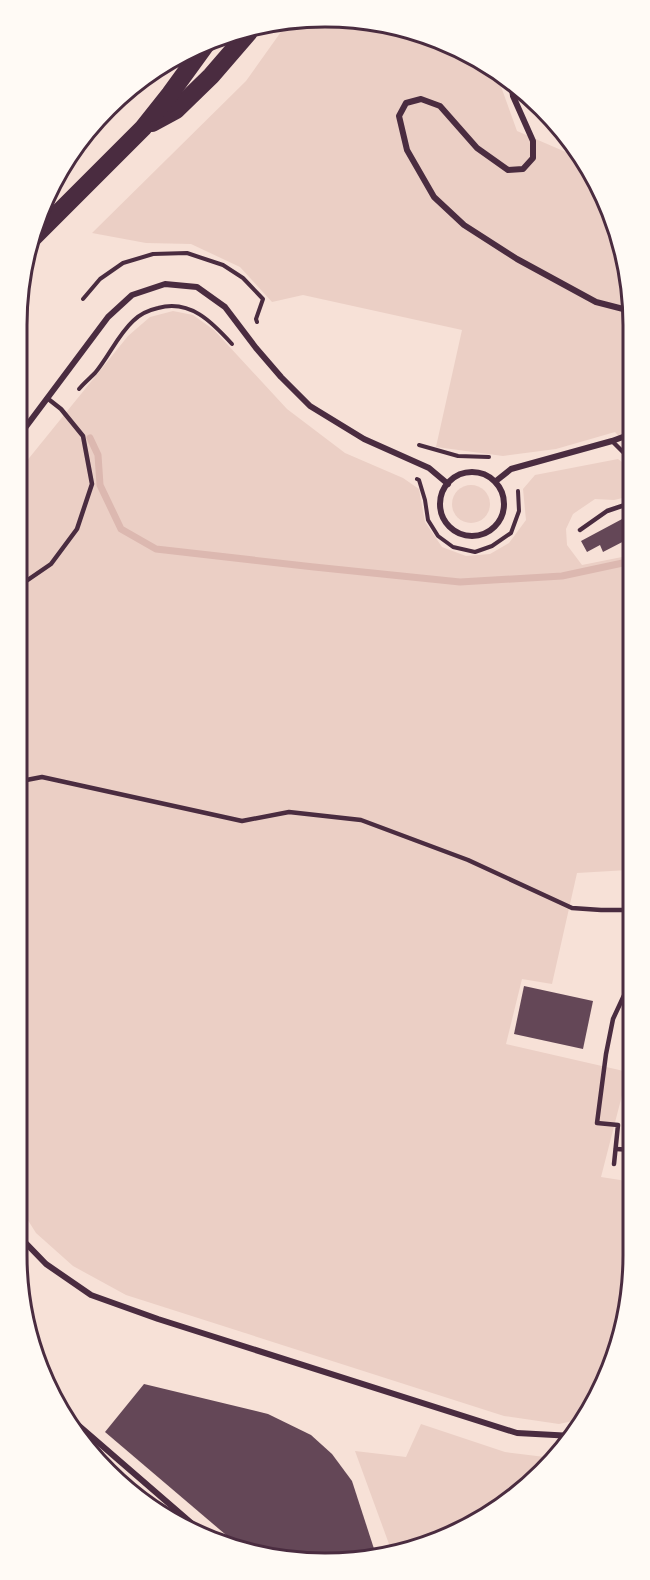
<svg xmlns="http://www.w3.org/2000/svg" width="650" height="1580" font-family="Inter,sans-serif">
  <rect width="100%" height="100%" fill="#f7e1d7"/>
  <g fill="#ebcfc5">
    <path d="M 304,17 L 424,33 L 494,67 L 517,131 L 582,159 L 602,189 L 631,284 L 631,450 L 615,432 L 556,449 L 503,456 L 436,447 L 462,330 L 303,295 L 272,302 L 240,267 L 191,244 L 146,243 L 92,233 L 246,81 L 288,22 Z"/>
    <path d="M 173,311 L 193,315 L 214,330 L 287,409 L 345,453 L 403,478 L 419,489 L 425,522 L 442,547 L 466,556 L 490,554 L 509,543 L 526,520 L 523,489 L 535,475 L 618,459 L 631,469 L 631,496 L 614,500 L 595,499 L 573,514 L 566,529 L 567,545 L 582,565 L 632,555 L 632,860 L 628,870 L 577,873 L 552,984 L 522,979 L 506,1044 L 628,1072 L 601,1177 L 633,1182 L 633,1255 L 617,1354 L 582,1419 L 559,1424 L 504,1416 L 126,1295 L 73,1266 L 36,1233 L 17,1203 L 17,473 L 128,336 L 150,317 Z"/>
    <circle cx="471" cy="504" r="19"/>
    <path d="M 421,1424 L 505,1452 L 553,1458 L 480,1522 L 393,1555 L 355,1451 L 406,1457 Z"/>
  </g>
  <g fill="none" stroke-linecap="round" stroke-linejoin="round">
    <path stroke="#dcb8b0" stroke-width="7" d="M 90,438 L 98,455 L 100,485 L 121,529 L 156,549 L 314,567 L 460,582 L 562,576 L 632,561"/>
  </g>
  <g fill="#644757">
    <path d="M 624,518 L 631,531 L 632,537 L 603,552 L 600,545 L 587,552 L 581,541 Z"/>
    <path d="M 524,986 L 593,1001 L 583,1049 L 514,1034 Z"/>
    <path d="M 144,1384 L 268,1414 L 311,1435 L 332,1454 L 352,1481 L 377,1558 L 284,1561 L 239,1546 L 105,1432 Z"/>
  </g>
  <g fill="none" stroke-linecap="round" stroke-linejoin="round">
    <g stroke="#4a2c40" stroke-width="4">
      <path d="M 83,299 L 100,279 L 123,263 L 153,254 L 187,253 L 223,265 L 243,278 L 263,299 L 256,319 L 257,322"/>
      <path d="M 79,389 C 84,383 90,378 95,373 C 109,356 118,335 133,321 C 140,314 149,310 158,308 C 190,299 212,322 232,344"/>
      <path d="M 419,445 L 458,456 L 489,457"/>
      <path d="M 417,479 L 419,480 L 425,500 L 428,520 L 438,536 L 453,547 L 475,552 L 492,546 L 511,533 L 519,511 L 518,491"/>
    </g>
    <g stroke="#4a2c40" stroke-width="4.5">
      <path d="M 612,441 L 631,460"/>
      <path d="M 580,530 L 607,511 L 631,503"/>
      <path d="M 16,588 L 51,564 L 77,529 L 92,484 L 83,436 L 61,409 L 47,398"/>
      <path d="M 16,782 L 42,777 L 242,821 L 289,812 L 361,820 L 468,860 L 572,908 L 601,910 L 625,910"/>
      <path d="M 616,1149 L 633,1150"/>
      <path d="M 614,1164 L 618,1125 L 597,1123 L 606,1054 L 613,1019 L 633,976"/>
    </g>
    <g stroke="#4a2c40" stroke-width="6">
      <path d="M 511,81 L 513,96 L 533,141 L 533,158 L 523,169 L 508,170 L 477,148 L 440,106 L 421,99 L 406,103 L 399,116 L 407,150 L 434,197 L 464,225 L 517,259 L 596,302 L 631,311"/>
      <path d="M 16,440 L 108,317 L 132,295 L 165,284 L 197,287 L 225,307 L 256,348 L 281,377 L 310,406 L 364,439 L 429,468 L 448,484"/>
      <circle cx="472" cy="504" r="32"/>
      <path d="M 496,481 L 511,469 L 612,441 L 631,434"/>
      <path d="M 625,910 L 633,910"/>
      <path d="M 16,1233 L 46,1264 L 91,1295 L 158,1319 L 517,1433 L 573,1436"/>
      <path d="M 70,1418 L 204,1534"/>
    </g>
    <g stroke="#4a2c40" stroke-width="18">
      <path d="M 152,123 L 176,110 L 211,76 L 249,32"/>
      <path d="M 30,241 L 143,128 L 170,94 L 207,43"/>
    </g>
  </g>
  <path d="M0 0H650V1580H0ZM325 27H325A298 298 0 0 1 623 325V1255A298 298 0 0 1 325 1553H325A298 298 0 0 1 27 1255V325A298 298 0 0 1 325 27Z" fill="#fffaf5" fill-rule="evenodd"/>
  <path fill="none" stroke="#4a2c40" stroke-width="3" d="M325 27H325A298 298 0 0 1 623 325V1255A298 298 0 0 1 325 1553H325A298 298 0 0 1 27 1255V325A298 298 0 0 1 325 27Z"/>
</svg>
